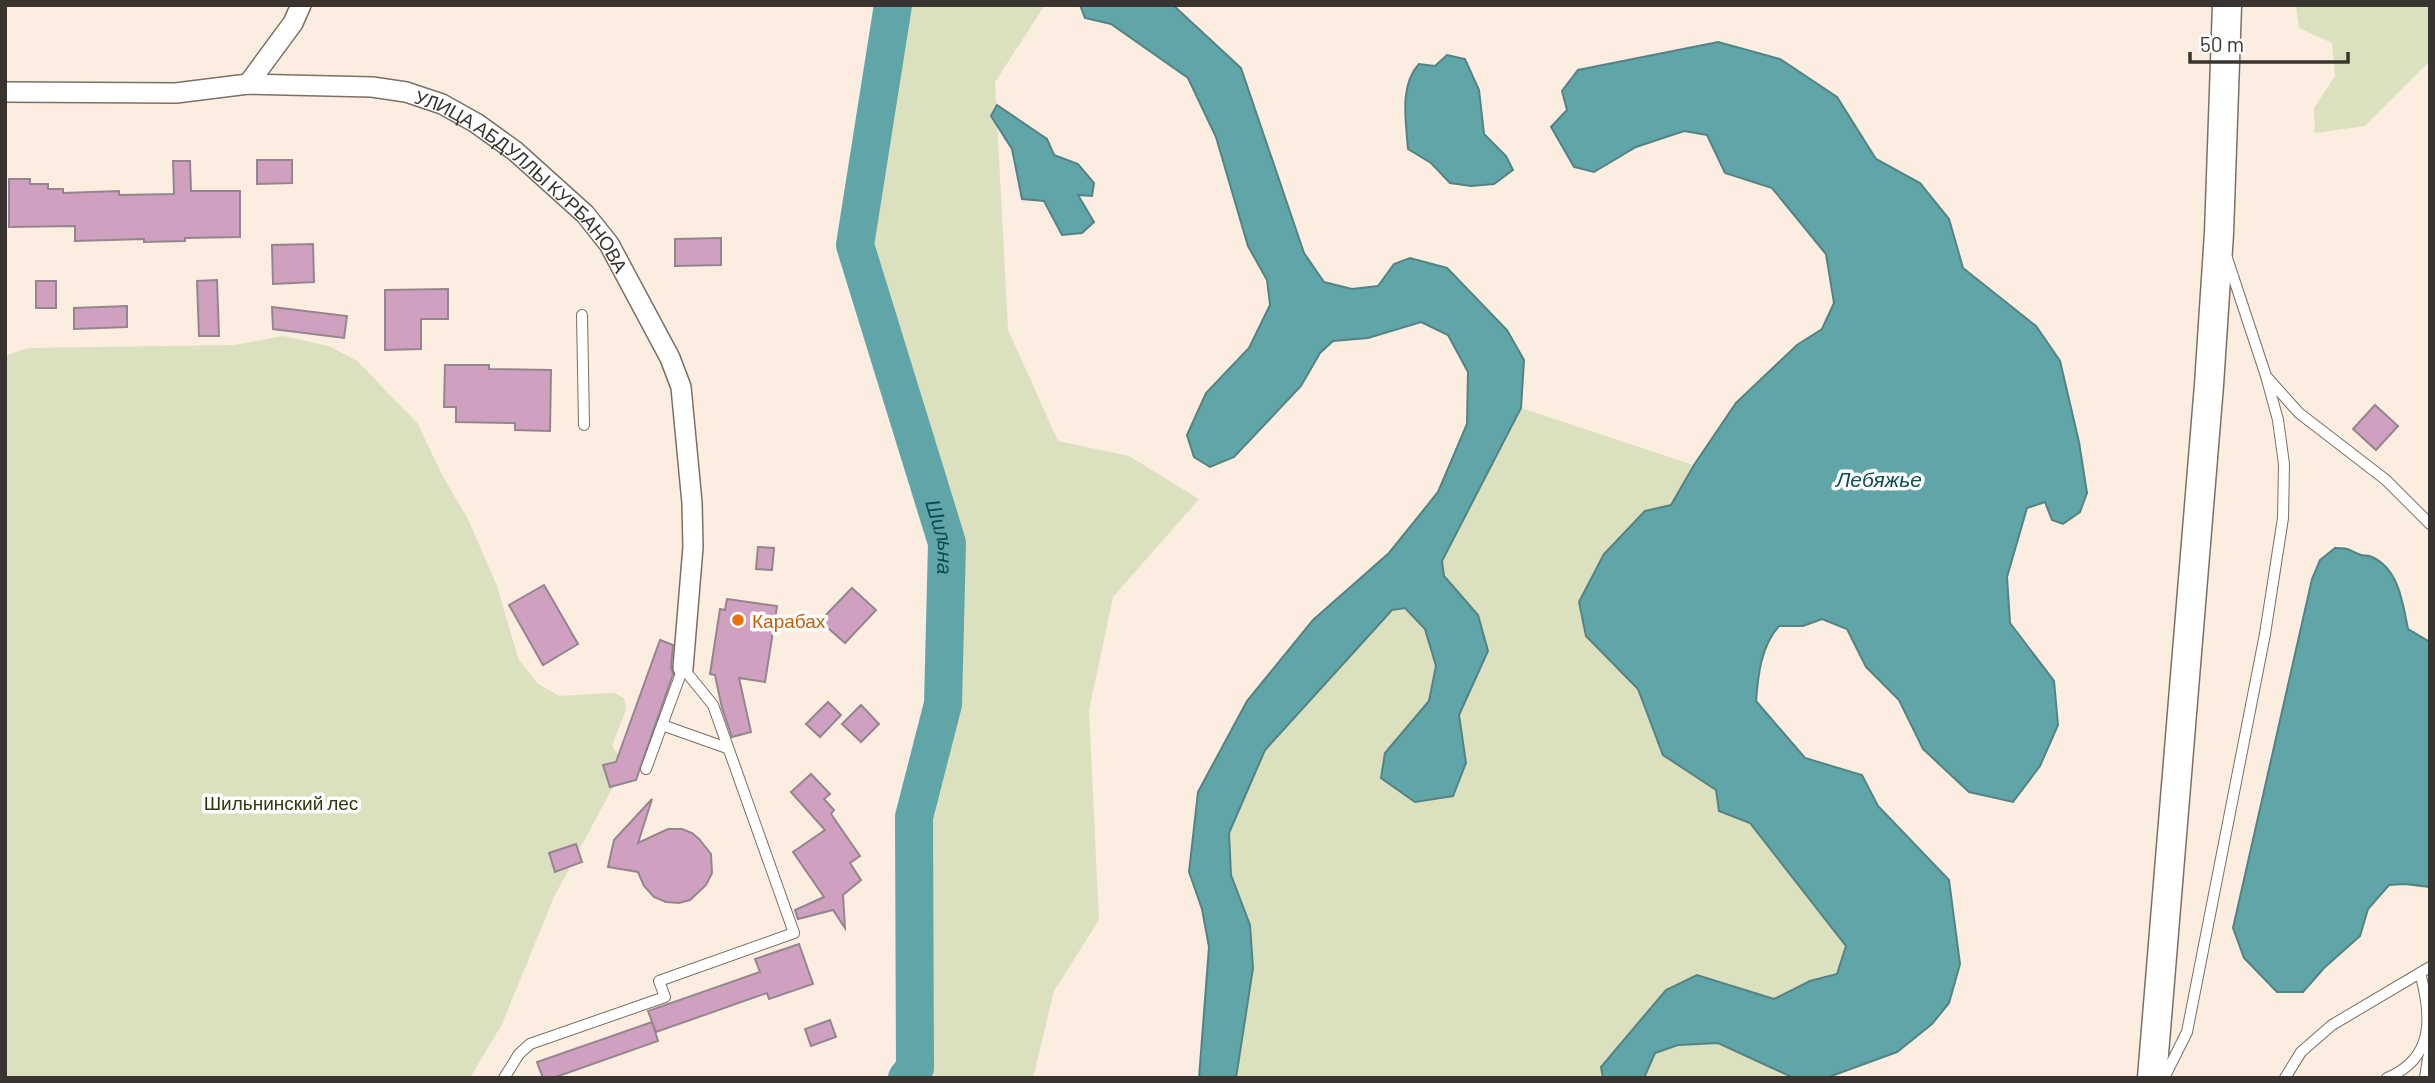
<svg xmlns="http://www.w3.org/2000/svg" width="2435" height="1083" font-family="Barlow,sans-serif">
  <rect width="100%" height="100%" fill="#fbede0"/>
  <g fill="#dbe0be">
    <path d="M 893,5 L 1045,5 L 995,82 L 1008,330 L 1058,441 L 1129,456 L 1199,499 L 1113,597 L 1089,710 L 1099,920 L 1054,991 L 1033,1078 L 907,1078 L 915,1068 L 914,817 L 943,704 L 947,543 L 855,245 Z"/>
    <path d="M 2296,5 L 2430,5 L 2430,61 L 2365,126 L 2315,133 L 2314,108 L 2335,76 L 2332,43 L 2299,28 Z"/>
    <path d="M 283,336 L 329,346 L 357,361 L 418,424 L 441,473 L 468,519 L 497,586 L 518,658 L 537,683 L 559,696 L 614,693 L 624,698 L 626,710 L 612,746 L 621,758 L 622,770 L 554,897 L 502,1024 L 470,1078 L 5,1078 L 5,356 L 28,348 L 235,345 Z"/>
    <path d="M 1521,408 L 1693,465 L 1671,505 L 1645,511 L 1586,636 L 1638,689 L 1663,755 L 1716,790 L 1719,811 L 1750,823 L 1846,946 L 1837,974 L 1810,981 L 1774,999 L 1697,975 L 1666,990 L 1601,1067 L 1603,1078 L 1236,1078 L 1253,968 L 1250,925 L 1231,875 L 1229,833 L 1265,750 L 1392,610 L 1406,608 L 1425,629 L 1436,666 L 1429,701 L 1385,753 L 1466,763 L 1459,715 L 1488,651 L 1478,615 L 1444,576 L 1442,561 Z"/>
    <path d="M 1718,1043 L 1794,1078 L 1644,1078 L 1655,1053 L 1678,1045 Z"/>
  </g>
  <g fill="#60a5a8" stroke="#548384" stroke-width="2">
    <path d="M 1080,5 L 1173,5 L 1241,68 L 1304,253 L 1324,282 L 1352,289 L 1378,286 L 1394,264 L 1410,258 L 1447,268 L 1507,330 L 1524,360 L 1521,408 L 1442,561 L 1444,576 L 1478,615 L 1488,651 L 1459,715 L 1466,763 L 1453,796 L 1415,802 L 1381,778 L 1385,753 L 1429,701 L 1436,666 L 1425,629 L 1405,608 L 1392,610 L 1265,750 L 1229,833 L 1231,875 L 1250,925 L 1253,968 L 1236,1078 L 1199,1078 L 1209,947 L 1202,909 L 1189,872 L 1198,792 L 1247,701 L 1313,620 L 1389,553 L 1438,492 L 1467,424 L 1468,372 L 1448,335 L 1421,322 L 1368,338 L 1333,341 L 1320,353 L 1301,386 L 1234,457 L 1210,467 L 1194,457 L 1187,435 L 1206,393 L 1249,348 L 1270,305 L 1267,280 L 1248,246 L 1216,137 L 1188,78 L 1111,24 L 1085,18 Z"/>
    <path d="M 1718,42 L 1780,59 L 1837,97 L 1876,159 L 1920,183 L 1949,219 L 1963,268 L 2036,326 L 2060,361 L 2079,442 L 2087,493 L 2080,512 L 2063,524 L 2052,520 L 2045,502 L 2027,508 L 2007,577 L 2010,623 L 2054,681 L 2058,725 L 2040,766 L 2013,802 L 1969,792 L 1923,749 L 1899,700 L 1866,667 L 1847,629 L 1822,619 L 1803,626 L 1779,626 C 1761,646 1758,675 1756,701 L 1805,758 L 1862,775 L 1878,806 L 1949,880 L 1960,964 L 1949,1003 L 1932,1024 L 1897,1052 L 1826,1078 L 1794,1078 L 1718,1043 L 1678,1045 L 1655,1053 L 1644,1078 L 1603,1078 L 1601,1067 L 1666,990 L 1697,975 L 1774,999 L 1810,981 L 1837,974 L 1846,946 L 1750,823 L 1719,811 L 1716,790 L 1663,755 L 1638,689 L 1586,636 L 1579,602 L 1604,554 L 1645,511 L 1671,505 L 1694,465 L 1736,403 L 1797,345 L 1822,329 L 1834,303 L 1826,254 L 1772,188 L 1725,173 L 1707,135 L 1684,131 L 1636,147 L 1594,172 L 1574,167 L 1551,127 L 1567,110 L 1562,91 L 1578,70 Z"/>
    <path d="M 1447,55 L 1465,59 L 1479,90 L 1484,134 L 1506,156 L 1513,170 L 1494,184 L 1471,186 L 1450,183 L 1431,163 L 1408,149 C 1406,122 1399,85 1419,64 L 1435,66 Z"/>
    <path d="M 997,105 L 1047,139 L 1054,155 L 1078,164 L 1094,183 L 1092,196 L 1078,195 L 1094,222 L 1082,233 L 1062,235 L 1044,201 L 1022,199 L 1012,149 L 991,116 Z"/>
    <path d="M 2335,548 C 2352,548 2347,550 2361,555 C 2364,556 2368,555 2372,557 C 2399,569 2403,604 2408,629 L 2430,642 L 2430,887 L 2405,884 L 2389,885 L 2368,909 L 2360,936 L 2324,968 L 2303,992 L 2277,992 L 2244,958 L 2233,928 L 2312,579 L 2320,560 Z"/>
  </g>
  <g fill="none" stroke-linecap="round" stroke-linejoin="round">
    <path stroke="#60a5a8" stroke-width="38" id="s1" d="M 893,5 L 855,245 L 947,543 L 943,704 L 914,817 L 915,1068 L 907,1078"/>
  </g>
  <g fill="#d0a0c0" stroke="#94858e" stroke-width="2">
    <path d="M 257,160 L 292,160 L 292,183 L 257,184 Z"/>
    <path d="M 173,161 L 190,161 L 191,191 L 240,191 L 240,237 L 185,238 L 185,241 L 144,242 L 144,239 L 75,241 L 75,226 L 9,227 L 9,179 L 30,179 L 30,184 L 48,184 L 48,189 L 63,189 L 63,193 L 119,191 L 119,195 L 174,194 Z"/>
    <path d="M 721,238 L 721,265 L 675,266 L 675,239 Z"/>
    <path d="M 313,244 L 314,282 L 273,284 L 272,245 Z"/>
    <path d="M 217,280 L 219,336 L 199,336 L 197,281 Z"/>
    <rect x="36" y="281" width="20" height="27"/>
    <path d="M 448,289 L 448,319 L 421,319 L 421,349 L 385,350 L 385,290 Z"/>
    <path d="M 127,306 L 127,327 L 74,329 L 74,308 Z"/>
    <path d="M 272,307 L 347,316 L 344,338 L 273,329 Z"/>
    <path d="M 445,365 L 489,365 L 489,369 L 551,370 L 550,431 L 515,430 L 515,423 L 456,422 L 456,407 L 444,407 Z"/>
    <path d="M 2375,405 L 2398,426 L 2376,450 L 2353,429 Z"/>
    <path d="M 758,547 L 774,548 L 772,570 L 756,569 Z"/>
    <path d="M 544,585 L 578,644 L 543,665 L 509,605 Z"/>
    <path d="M 852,588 L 876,610 L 845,643 L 820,621 Z"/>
    <path d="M 727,599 L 777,606 L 765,682 L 739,678 L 751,732 L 732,737 L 722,708 L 715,675 L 710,674 L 720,609 L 725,610 Z"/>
    <path d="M 660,640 L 673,645 L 671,667 L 673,674 L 636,780 L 610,787 L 603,765 L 616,762 Z"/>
    <path d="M 828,702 L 841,715 L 820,737 L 806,724 Z"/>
    <path d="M 861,705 L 879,724 L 861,742 L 842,724 Z"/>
    <path d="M 811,774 L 830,794 L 824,799 L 834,810 L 831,814 L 860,856 L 850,863 L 861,880 L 843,895 L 845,928 L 833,910 L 798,919 L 795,910 L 824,897 L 793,852 L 825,830 L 791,792 Z"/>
    <path d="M 652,799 L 638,843 L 668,829 L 682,829 L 692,833 L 699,839 L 711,854 L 712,873 L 706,885 L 690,900 L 679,903 L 666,902 L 654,897 L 644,886 L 638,872 L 608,867 L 614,840 Z"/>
    <path d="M 576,844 L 582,862 L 555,872 L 549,853 Z"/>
    <path d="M 799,944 L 813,984 L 769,999 L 767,993 L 656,1032 L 648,1011 L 760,972 L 755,959 Z"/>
    <path d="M 830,1020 L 836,1037 L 811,1046 L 805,1029 Z"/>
    <path d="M 652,1022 L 658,1041 L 553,1078 L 543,1078 L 537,1062 Z"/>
  </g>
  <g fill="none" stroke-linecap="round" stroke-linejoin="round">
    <defs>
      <g id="lane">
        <path d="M 2227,258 L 2266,376 L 2299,413 L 2386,480 L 2430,524"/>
        <path d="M 582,315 L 584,425"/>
        <path d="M 683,668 L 662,725 L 727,748"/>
        <path d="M 646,769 L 662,725"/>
        <path d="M 2427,1040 L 2430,1059"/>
        <path d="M 504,1078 L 519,1054 L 530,1044 L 665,997 L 659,981 L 794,933 L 713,705 L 683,668"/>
        <path d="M 2164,1078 L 2187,1032 L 2265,634 L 2283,518 L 2284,464 L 2278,420 L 2266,376"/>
        <path d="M 2285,1078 L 2301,1052 L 2332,1025 L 2430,967"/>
        <path d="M 2387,1078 C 2435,1058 2432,1016 2420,973"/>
        <path d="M 2425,1078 L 2428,1058"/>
      </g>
      <g id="street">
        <path d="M 248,84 L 293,23 L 301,5"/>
        <path id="s2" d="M 5,92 L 176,93 L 248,84 L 372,87 L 406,92 L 442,104 L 476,123 L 515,151 L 585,214 L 609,244 L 670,358 L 681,387 L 692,503 L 693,547 L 683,668"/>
      </g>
      <path id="secondary" d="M 2152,1078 L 2209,385 L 2219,233 L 2227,5"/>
    </defs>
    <use href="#lane" stroke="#7b7064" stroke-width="12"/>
    <use href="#street" stroke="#7b7064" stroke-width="22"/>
    <use href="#secondary" stroke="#7b7064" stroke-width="31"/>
    <use href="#lane" stroke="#fff" stroke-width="10"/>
    <use href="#street" stroke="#fff" stroke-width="19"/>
    <use href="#secondary" stroke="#fff" stroke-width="28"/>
  </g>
  <circle fill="#e8710a" stroke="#fdfdfd" stroke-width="2.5" cx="738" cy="620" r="7"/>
  <g text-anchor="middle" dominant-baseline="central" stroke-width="7" stroke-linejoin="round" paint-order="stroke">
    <g font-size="19" fill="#39342f" stroke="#fdfdfd">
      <text stroke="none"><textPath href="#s2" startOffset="551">УЛИЦА АБДУЛЛЫ КУРБАНОВА</textPath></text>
    </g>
    <g font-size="19" fill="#c56008" stroke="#fdfdfd" text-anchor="start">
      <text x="752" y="620">Карабах</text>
    </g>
    <g font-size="19" fill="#34370f" stroke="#fdfdfd">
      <text x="281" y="802">Шильнинский лес</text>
    </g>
    <g font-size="21" font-style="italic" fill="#0e4d50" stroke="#fdfdfd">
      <text x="1879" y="478">Лебяжье</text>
      <text stroke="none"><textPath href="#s1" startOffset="548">Шильна</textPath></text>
    </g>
  </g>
  <rect width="2435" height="1083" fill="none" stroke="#39342f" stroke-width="14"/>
  <path d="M2190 52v10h158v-10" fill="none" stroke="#39342f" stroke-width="3.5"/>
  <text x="2200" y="52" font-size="21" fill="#39342f" stroke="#fdfdfd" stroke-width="5" paint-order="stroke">50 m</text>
</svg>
